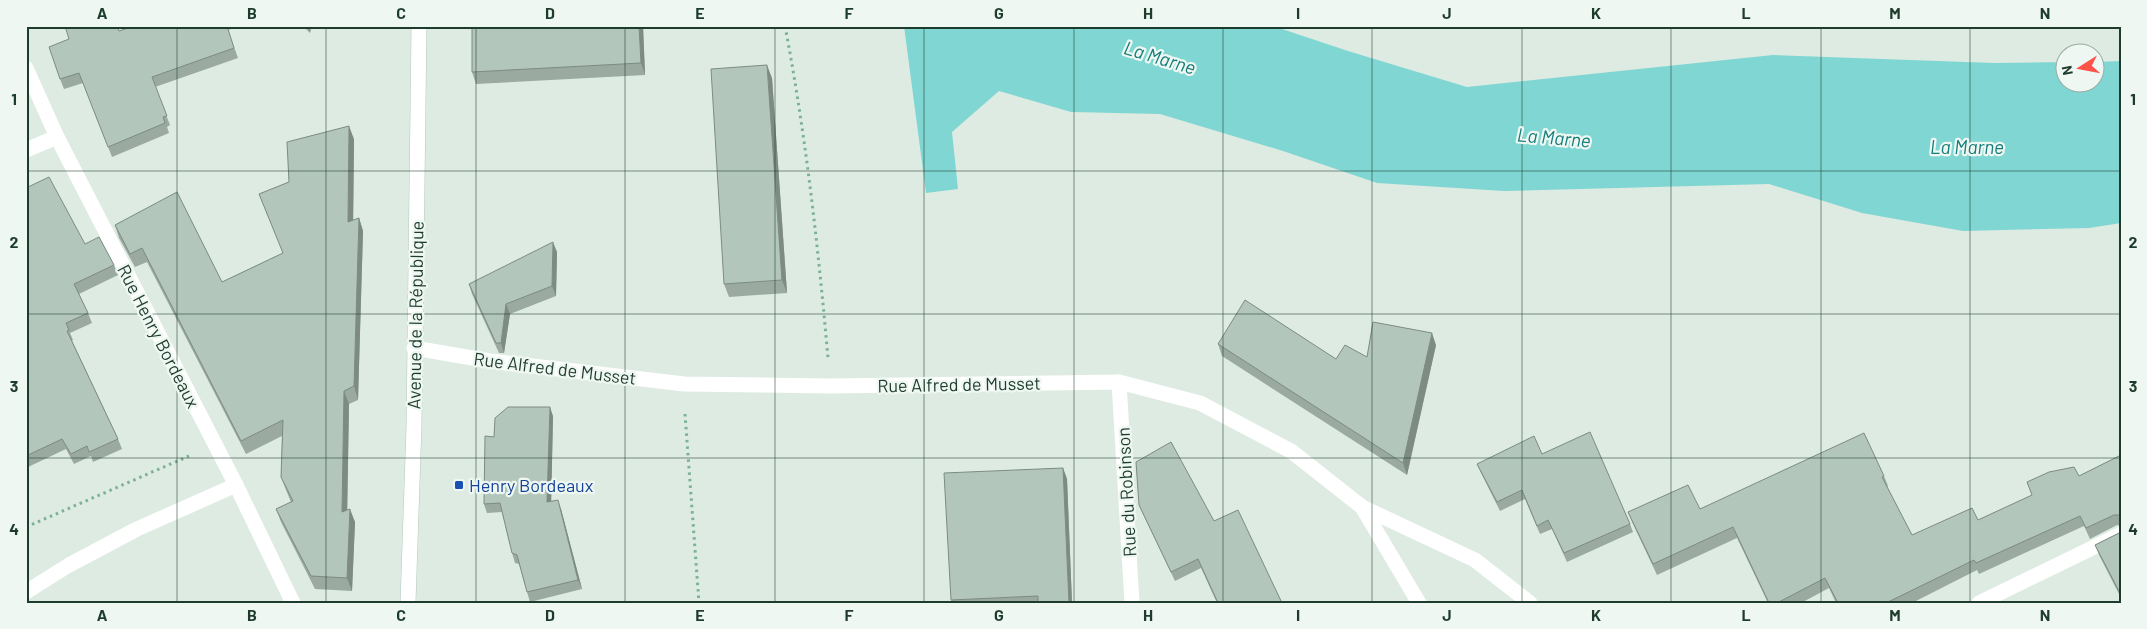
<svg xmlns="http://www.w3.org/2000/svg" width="2147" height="629" font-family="Barlow,sans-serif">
  <rect width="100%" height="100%" fill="#deebe2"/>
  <path fill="#80d6d3" d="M 904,26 L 1273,26 L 1348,51 L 1467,87 L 1773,55 L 1994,63 L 2064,62 L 2064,82 L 2094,82 L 2095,62 L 2121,61 L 2121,223 L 2089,228 L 1963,231 L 1862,213 L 1769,184 L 1504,191 L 1377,183 L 1283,151 L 1160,114 L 1071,112 L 999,91 L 952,132 L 958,189 L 926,193 Z"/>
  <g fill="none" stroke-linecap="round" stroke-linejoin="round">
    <defs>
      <path id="secondary" d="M 408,603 L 414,425 L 419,26"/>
    </defs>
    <use href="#secondary" stroke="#b0cbbc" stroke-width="16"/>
    <g stroke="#7bb196" stroke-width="3" stroke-dasharray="2.5 4" stroke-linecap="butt">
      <path d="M 785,26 C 806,136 818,246 828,358"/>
      <path d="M 685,414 L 699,603"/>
      <path d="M 26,527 L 189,456"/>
    </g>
    <g stroke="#fff" stroke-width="15">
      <path d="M 26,150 L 57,137"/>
      <path d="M 26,592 L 69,565 L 137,529 L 236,485"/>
      <path d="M 1979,603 L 2121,534"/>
    </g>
    <g stroke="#fff" stroke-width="15">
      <path d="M 26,68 L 57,137 L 236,485 L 293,603"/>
      <path d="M 414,348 L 490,361 L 684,384 L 830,386 L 1119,382 L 1200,403 L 1291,451 L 1362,507 L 1419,603"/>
      <path d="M 1119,382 L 1132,603"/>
      <path d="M 1362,507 L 1475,560 L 1530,603"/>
    </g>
    <use href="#secondary" stroke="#fff" stroke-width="15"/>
  </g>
  <g fill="#9aaaa1">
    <path d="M 134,26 L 240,26 L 228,30 L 238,58 L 155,87 L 170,125 L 167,127 L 169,133 L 112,157 L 83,83 L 64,89 L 60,79 L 69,39 L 119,31 Z"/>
    <path d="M 303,26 L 311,26 L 310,33 Z"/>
    <path d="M 472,26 L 643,26 L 645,75 L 476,84 L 472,72 Z"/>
    <path d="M 772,78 L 787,293 L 729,297 L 724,284 Z"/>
    <path d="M 354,139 L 353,220 L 359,218 L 363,231 L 358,400 L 349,404 L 347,510 L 355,522 L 352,591 L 315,589 L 281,522 L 276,509 L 291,502 L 286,490 L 281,477 L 282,436 L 246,454 L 147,262 L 135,267 L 119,238 L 115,225 L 222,282 L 283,253 L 259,194 L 289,182 Z"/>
    <path d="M 26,188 L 85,244 L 114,265 L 118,275 L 79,294 L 88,313 L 92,323 L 70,333 L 73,340 L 72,341 L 118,439 L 122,449 L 93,462 L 91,456 L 74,464 L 66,449 L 26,468 Z"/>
    <path d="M 557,252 L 556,296 L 510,314 L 504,353 L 499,353 L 472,294 L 469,284 Z"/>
    <path d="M 1218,344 L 1336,359 L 1367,357 L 1436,345 L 1407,475 L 1222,356 Z"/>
    <path d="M 553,416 L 551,501 L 561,509 L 582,589 L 530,602 L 527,592 L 519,564 L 515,563 L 512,553 L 502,512 L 487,513 L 484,504 L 494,437 Z"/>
    <path d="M 1542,454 L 1630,524 L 1633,532 L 1567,562 L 1552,529 L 1540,534 L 1525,499 L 1500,511 L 1481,473 L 1477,464 Z"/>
    <path d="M 2121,455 L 2121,526 L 2117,525 L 2090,539 L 2084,526 L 1979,574 L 1977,570 L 1912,603 L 1836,603 L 1829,588 L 1801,603 L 1768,603 L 1737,538 L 1657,575 L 1632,522 L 1628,512 L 1700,509 L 1884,476 L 1888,486 L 1887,487 L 1912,535 L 1978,520 L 2032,495 L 2027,482 L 2079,476 Z"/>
    <path d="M 1063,468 L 1067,479 L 1072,603 L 952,603 L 951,600 Z"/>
    <path d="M 1139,505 L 1214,521 L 1282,603 L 1217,603 L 1201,568 L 1175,581 L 1143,514 Z"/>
    <path d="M 2121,532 L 2121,598 L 2099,555 L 2095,545 Z"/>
  </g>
  <g fill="#7d8b83">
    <path d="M 308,26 L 311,26 L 310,33 Z"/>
    <path d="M 639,26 L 643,26 L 645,75 L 641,63 Z"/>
    <path d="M 767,65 L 772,78 L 787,293 L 782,280 Z"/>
    <path d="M 349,126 L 354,139 L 353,236 L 348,222 Z"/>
    <path d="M 359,218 L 363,231 L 358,400 L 354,386 Z"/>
    <path d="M 553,242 L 557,252 L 556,296 L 552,286 Z"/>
    <path d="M 506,304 L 510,314 L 504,353 L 501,343 Z"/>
    <path d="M 1432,333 L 1436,345 L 1407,475 L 1403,463 Z"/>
    <path d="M 344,391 L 349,404 L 347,526 L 342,512 Z"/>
    <path d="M 550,407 L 553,416 L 551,511 L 547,502 Z"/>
    <path d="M 1063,468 L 1067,479 L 1072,603 L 1069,603 Z"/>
    <path d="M 558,500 L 561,509 L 582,589 L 578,580 Z"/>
    <path d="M 350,509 L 355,522 L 352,591 L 347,578 Z"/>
  </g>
  <g fill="#b3c6bb" stroke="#7d8b83">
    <path d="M 65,26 L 117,26 L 119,31 L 134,26 L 227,26 L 234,48 L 152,77 L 167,116 L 163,117 L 165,123 L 108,147 L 79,73 L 60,79 L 49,47 L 69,39 Z"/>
    <path d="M 472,26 L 639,26 L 641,63 L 472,72 Z"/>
    <path d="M 767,65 L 782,280 L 724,284 L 711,69 Z"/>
    <path d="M 349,126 L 348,222 L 359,218 L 354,386 L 344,391 L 342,512 L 350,509 L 347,578 L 311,576 L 276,509 L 293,501 L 281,477 L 283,420 L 241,441 L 142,248 L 130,254 L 115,225 L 177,192 L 222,282 L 283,253 L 259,194 L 289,182 L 287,142 Z"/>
    <path d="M 49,177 L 85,244 L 99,237 L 114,265 L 74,284 L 88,313 L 66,323 L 69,330 L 67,331 L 118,439 L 89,452 L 87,446 L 71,454 L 62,439 L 26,456 L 26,188 Z"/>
    <path d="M 553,242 L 552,286 L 506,304 L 501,343 L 496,343 L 469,284 Z"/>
    <path d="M 1245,300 L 1336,359 L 1345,345 L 1367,357 L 1373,322 L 1432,333 L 1403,463 L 1218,344 Z"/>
    <path d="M 508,407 L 550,407 L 547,502 L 558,500 L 578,580 L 527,592 L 517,555 L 512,553 L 500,503 L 484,504 L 485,436 L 494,437 L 495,418 Z"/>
    <path d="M 1590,432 L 1630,524 L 1564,553 L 1548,520 L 1537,526 L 1522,490 L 1497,502 L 1477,464 L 1534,436 L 1542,454 Z"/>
    <path d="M 1864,433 L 1884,476 L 1882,477 L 1912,535 L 1972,508 L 1978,520 L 2032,495 L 2027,482 L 2049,472 L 2074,467 L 2079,476 L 2121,455 L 2121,515 L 2114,515 L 2086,528 L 2080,516 L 1976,563 L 1974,560 L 1886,603 L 1838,603 L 1825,578 L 1777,603 L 1769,603 L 1733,527 L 1653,564 L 1628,512 L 1688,485 L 1700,509 Z"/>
    <path d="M 1171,442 L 1214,521 L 1238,510 L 1282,603 L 1218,603 L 1198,559 L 1171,572 L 1139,505 L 1136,462 Z"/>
    <path d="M 1063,468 L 1069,603 L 1038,603 L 1038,596 L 951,600 L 944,473 Z"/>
    <path d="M 2121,532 L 2121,595 L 2095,545 Z"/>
  </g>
  <path fill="none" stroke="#1e3c2e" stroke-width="1" stroke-opacity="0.55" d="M 177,26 L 177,603M 326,26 L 326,603M 476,26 L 476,603M 625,26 L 625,603M 775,26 L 775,603M 924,26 L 924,603M 1074,26 L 1074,603M 1223,26 L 1223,603M 1372,26 L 1372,603M 1522,26 L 1522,603M 1671,26 L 1671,603M 1821,26 L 1821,603M 1970,26 L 1970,603M 26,171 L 2121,171M 26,314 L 2121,314M 26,458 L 2121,458"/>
  <rect fill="#1a4fb4" stroke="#eef7f1" stroke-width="2" x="454" y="480" width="10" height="10" rx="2.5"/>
  <g text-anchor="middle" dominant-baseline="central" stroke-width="4.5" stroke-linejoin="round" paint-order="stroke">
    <g font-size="18" fill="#1e3c2e" stroke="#eef7f1">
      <text transform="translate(415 315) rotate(-89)">Avenue de la République</text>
      <text transform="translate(159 336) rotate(63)">Rue Henry Bordeaux</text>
      <text transform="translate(555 368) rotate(7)">Rue Alfred de Musset</text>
      <text transform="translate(959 384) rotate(-1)">Rue Alfred de Musset</text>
      <text transform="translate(1126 492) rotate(-93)">Rue du Robinson</text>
    </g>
    <g font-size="18" fill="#164399" stroke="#eef7f1" text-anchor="start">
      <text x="469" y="485">Henry Bordeaux</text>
    </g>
    <g font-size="19" font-style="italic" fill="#147c7a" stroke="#eef7f1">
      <text transform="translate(1160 57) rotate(17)">La Marne</text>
      <text transform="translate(1554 137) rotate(5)">La Marne</text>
      <text x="1967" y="146">La Marne</text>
    </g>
  </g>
  <rect width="2147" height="629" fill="none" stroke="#eef7f1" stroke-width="55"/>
  <g transform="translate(2080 68) rotate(259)"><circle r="24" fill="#eef7f1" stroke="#9baca3"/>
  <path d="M0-4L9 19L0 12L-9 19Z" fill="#fe5349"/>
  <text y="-8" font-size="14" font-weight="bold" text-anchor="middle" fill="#1e3c2e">N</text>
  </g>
  <rect x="28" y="28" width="2092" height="574" fill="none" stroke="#1e3c2e" stroke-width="2"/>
  <g font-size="16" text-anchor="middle" font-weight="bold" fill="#1e3c2e">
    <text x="102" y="19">A</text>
    <text x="252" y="19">B</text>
    <text x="401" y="19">C</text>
    <text x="550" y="19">D</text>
    <text x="700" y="19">E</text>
    <text x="849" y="19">F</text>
    <text x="999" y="19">G</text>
    <text x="1148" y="19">H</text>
    <text x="1298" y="19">I</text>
    <text x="1447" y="19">J</text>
    <text x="1596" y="19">K</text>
    <text x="1746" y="19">L</text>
    <text x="1895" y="19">M</text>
    <text x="2045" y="19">N</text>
    <text x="14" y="105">1</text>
    <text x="2133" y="105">1</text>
    <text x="14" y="248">2</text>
    <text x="2133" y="248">2</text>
    <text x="14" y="392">3</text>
    <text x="2133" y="392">3</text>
    <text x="14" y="535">4</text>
    <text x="2133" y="535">4</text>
    <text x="102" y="621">A</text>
    <text x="252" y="621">B</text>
    <text x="401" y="621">C</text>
    <text x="550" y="621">D</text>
    <text x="700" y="621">E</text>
    <text x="849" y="621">F</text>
    <text x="999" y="621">G</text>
    <text x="1148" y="621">H</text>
    <text x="1298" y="621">I</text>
    <text x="1447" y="621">J</text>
    <text x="1596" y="621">K</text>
    <text x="1746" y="621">L</text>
    <text x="1895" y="621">M</text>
    <text x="2045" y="621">N</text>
  </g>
</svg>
